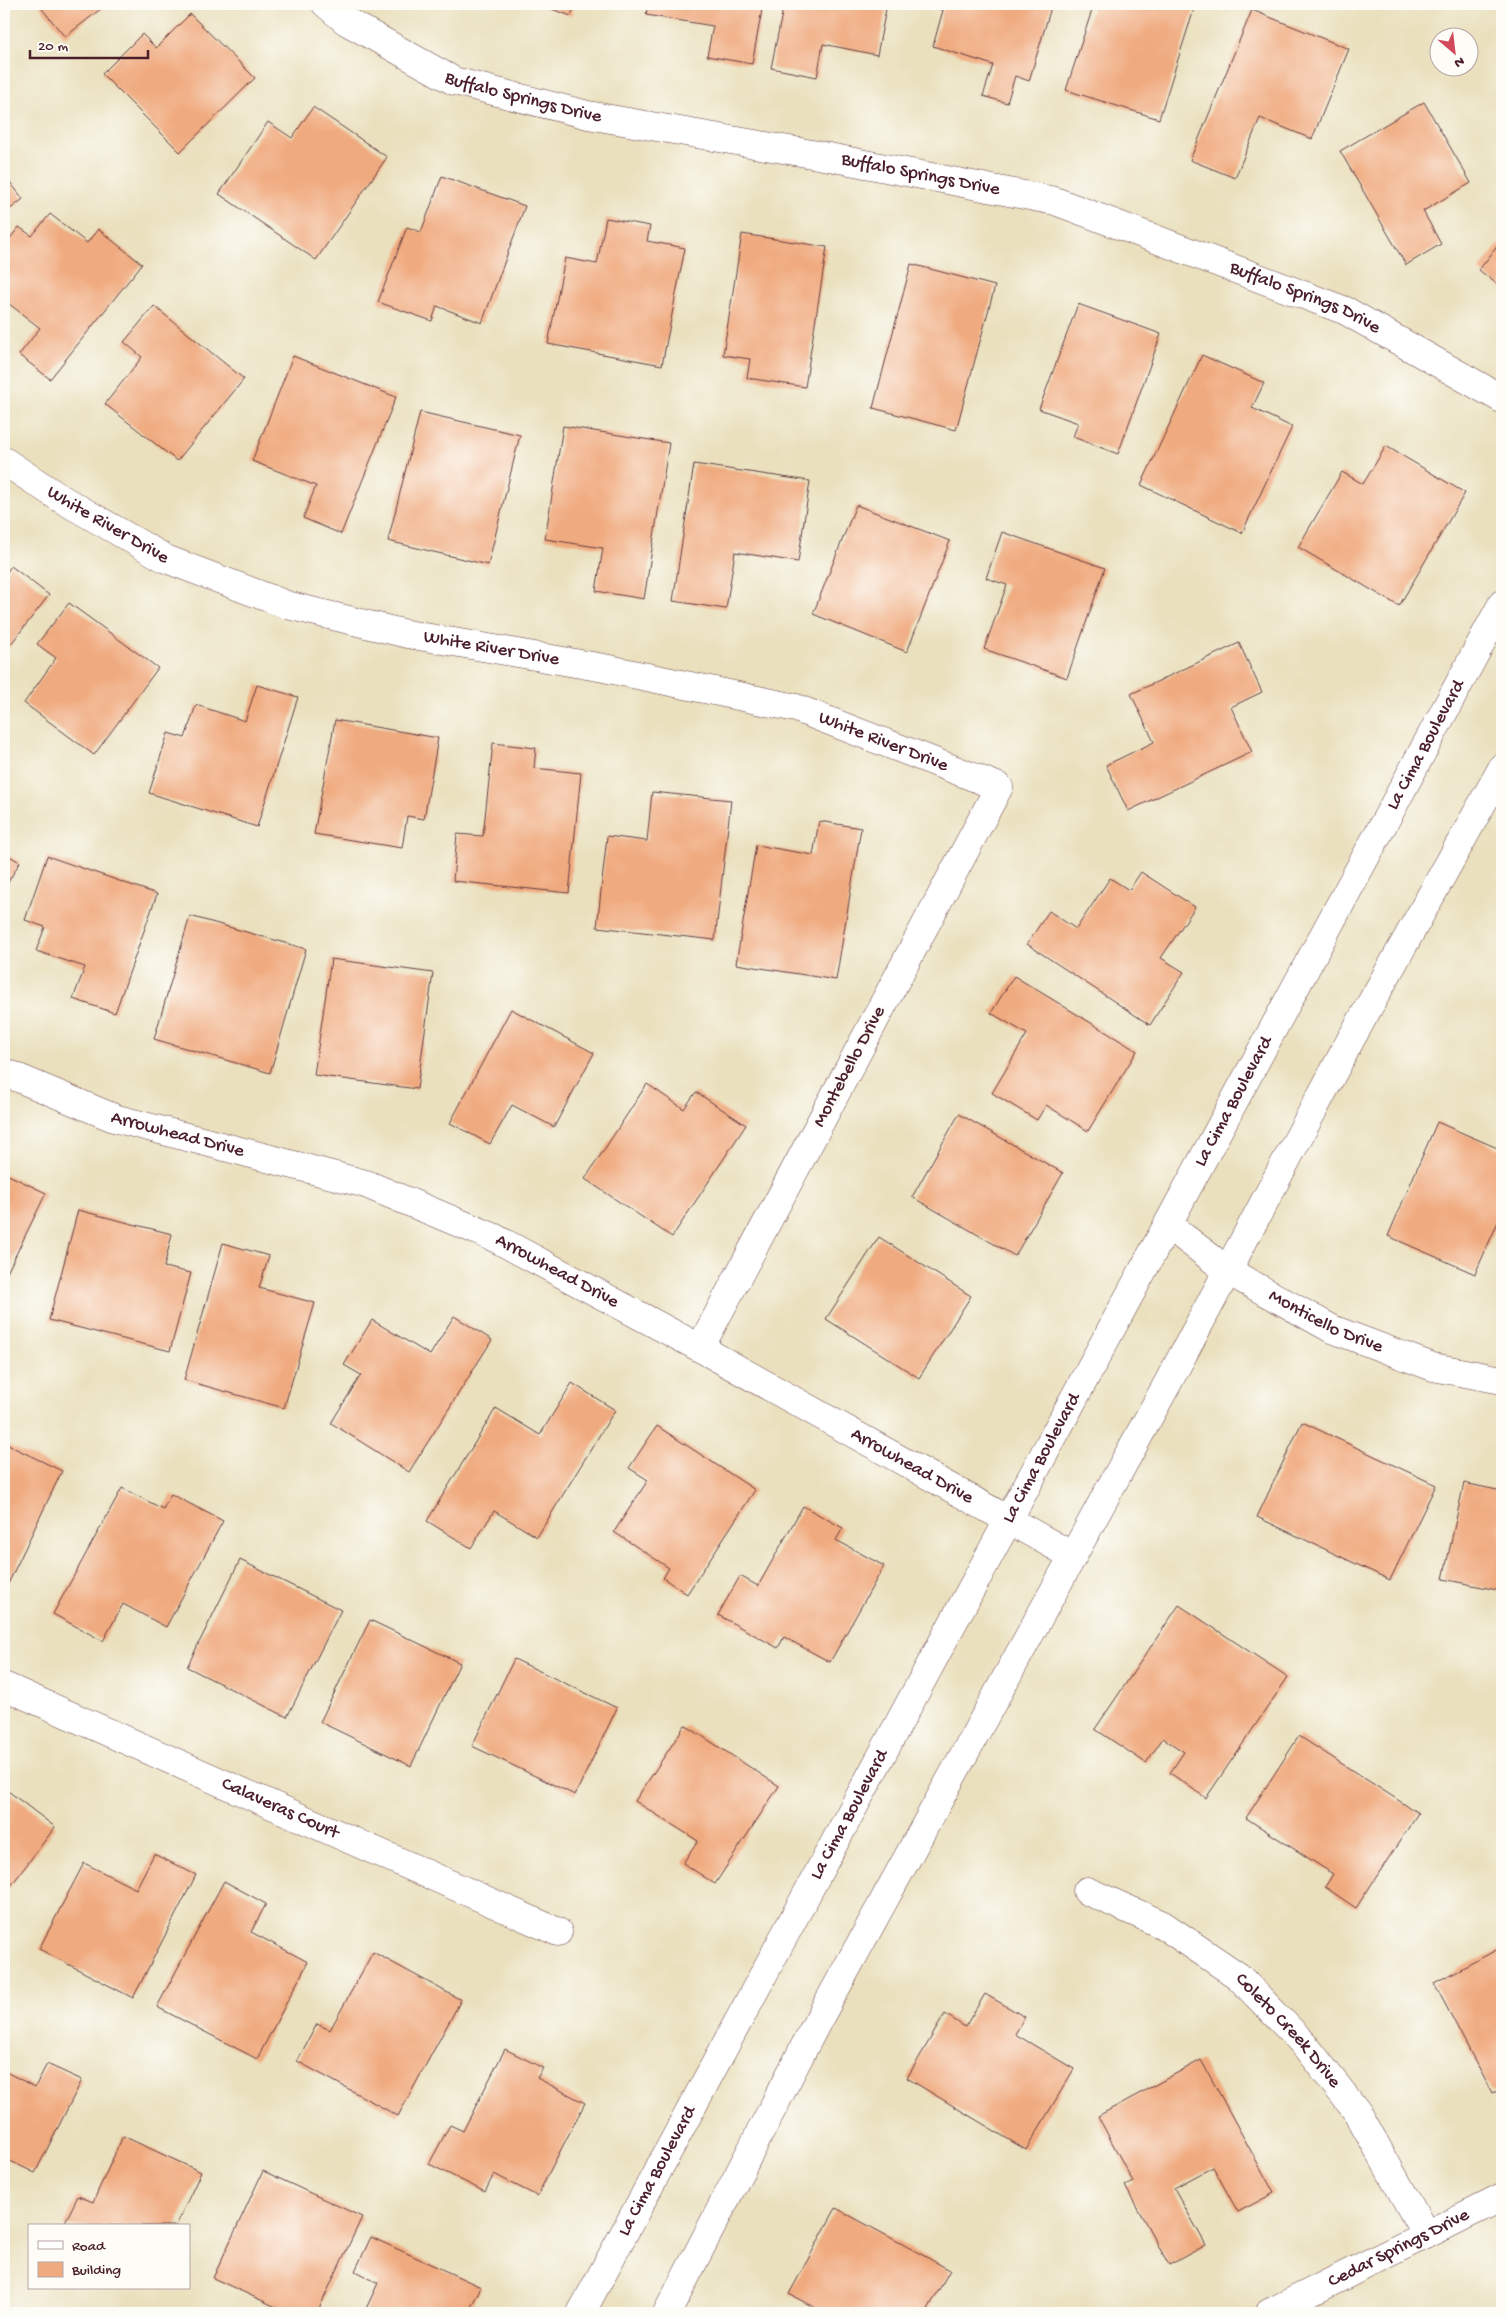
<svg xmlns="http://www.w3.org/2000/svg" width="1506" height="2317" font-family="'Gochi Hand',sans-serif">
  <rect width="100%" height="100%" fill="#fdfcf7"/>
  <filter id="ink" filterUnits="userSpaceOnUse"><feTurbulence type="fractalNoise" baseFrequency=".02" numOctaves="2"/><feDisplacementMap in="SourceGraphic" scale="10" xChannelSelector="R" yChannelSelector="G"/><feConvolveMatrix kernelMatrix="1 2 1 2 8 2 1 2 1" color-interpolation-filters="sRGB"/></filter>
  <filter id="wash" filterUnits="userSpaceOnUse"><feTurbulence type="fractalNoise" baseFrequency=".0096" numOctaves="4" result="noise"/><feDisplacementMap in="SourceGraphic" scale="20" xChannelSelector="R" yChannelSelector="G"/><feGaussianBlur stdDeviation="1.12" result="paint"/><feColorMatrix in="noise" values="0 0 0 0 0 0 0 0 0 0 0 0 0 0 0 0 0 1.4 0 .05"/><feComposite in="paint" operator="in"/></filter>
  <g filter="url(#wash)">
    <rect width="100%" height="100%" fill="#eae0bd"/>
    <g id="blocks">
      <g fill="#f0aa7f">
        <path d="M 38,4 L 107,4 L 65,37 Z"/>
        <path d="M 538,4 L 575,4 L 571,16 Z"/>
        <path d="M 648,4 L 763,4 L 752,64 L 707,56 L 713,26 L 646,15 Z"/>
        <path d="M 784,4 L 887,4 L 877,55 L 823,44 L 817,77 L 771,68 Z"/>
        <path d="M 923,4 L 1052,4 L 1029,81 L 1015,76 L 1007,103 L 983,96 L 993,65 L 933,46 L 943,10 Z"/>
        <path d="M 1094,4 L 1187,4 L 1195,6 L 1159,119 L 1066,90 Z"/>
        <path d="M 1252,10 L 1349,49 L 1312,139 L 1260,118 L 1235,178 L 1190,160 Z"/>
        <path d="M 190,14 L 255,78 L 180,152 L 102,74 L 142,34 L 156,48 Z"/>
        <path d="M 1424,102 L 1471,183 L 1423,211 L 1441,244 L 1406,265 L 1340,151 Z"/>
        <path d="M 313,107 L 387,157 L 316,260 L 219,194 L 268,122 L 292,138 Z"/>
        <path d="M 4,174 L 23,199 L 4,214 Z"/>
        <path d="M 442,176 L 525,206 L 482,323 L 437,306 L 432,321 L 378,302 L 407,227 L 421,232 Z"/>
        <path d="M 50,214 L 87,243 L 98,229 L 142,264 L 50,379 L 19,355 L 40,328 L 4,300 L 4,276 L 7,272 L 4,269 L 4,246 L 19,227 L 32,236 Z"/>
        <path d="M 606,218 L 650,226 L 647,241 L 685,248 L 662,365 L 548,344 L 565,258 L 597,264 Z"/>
        <path d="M 742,234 L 827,247 L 805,387 L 747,378 L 750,359 L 723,355 Z"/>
        <path d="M 1502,240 L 1502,288 L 1479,270 Z"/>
        <path d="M 911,264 L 995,286 L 956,430 L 873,408 Z"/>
        <path d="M 1078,304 L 1161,334 L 1118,454 L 1073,437 L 1078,423 L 1039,409 Z"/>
        <path d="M 154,306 L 244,379 L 177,461 L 105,404 L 142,357 L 124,342 Z"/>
        <path d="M 1202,355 L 1264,383 L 1252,408 L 1292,427 L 1242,533 L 1141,485 Z"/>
        <path d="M 293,356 L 396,397 L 341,534 L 303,518 L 316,486 L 252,461 Z"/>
        <path d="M 420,412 L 520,435 L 488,565 L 388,541 Z"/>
        <path d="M 563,426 L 669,443 L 644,599 L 596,591 L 603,548 L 545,539 Z"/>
        <path d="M 1386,446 L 1465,493 L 1399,606 L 1298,547 L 1342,472 L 1363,484 Z"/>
        <path d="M 694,464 L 810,481 L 798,562 L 735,552 L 726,609 L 673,601 Z"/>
        <path d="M 856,505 L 950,541 L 907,652 L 813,614 Z"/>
        <path d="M 1002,532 L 1105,568 L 1067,678 L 984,649 L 1007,585 L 986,578 Z"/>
        <path d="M 11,566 L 49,595 L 4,653 L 4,576 Z"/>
        <path d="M 69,603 L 158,668 L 94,755 L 24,703 L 56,658 L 37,644 Z"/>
        <path d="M 1239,643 L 1262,692 L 1231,707 L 1252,752 L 1128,811 L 1106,765 L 1154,742 L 1131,694 Z"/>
        <path d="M 257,685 L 298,697 L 257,827 L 149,793 L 168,733 L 185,738 L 196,705 L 245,721 Z"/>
        <path d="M 335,720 L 438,738 L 424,819 L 407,816 L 402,848 L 314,834 Z"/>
        <path d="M 493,743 L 536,748 L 534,768 L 581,773 L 569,893 L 453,881 L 457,834 L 483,836 Z"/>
        <path d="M 652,792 L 731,800 L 715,940 L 597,927 L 607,836 L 647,841 Z"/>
        <path d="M 819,821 L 861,828 L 836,980 L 736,964 L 756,845 L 813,855 Z"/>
        <path d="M 4,853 L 20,862 L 4,889 Z"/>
        <path d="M 47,856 L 157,894 L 115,1013 L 73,999 L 85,967 L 36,951 L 45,927 L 25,920 Z"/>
        <path d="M 1141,872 L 1195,907 L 1161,958 L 1184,972 L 1150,1025 L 1027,944 L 1049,911 L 1076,929 L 1110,878 L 1129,890 Z"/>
        <path d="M 190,916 L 306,949 L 270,1073 L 154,1039 Z"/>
        <path d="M 331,959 L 433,973 L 417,1089 L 314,1075 Z"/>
        <path d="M 1014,976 L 1137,1051 L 1088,1131 L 1046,1105 L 1037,1120 L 992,1093 L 1027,1034 L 991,1013 Z"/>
        <path d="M 511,1009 L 594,1053 L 554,1127 L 512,1105 L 490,1144 L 450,1123 Z"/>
        <path d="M 647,1084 L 684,1109 L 696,1092 L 746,1125 L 672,1237 L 585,1179 Z"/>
        <path d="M 959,1114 L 1063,1173 L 1015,1256 L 912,1197 Z"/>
        <path d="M 1437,1122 L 1502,1150 L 1502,1213 L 1475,1274 L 1388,1236 Z"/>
        <path d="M 4,1173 L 46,1193 L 4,1279 Z"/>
        <path d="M 78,1210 L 172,1234 L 164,1267 L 191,1273 L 170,1351 L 49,1320 Z"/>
        <path d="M 879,1237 L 971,1296 L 919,1378 L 826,1319 Z"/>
        <path d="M 223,1243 L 269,1256 L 259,1288 L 315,1303 L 284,1408 L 184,1380 Z"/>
        <path d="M 454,1316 L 492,1340 L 409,1472 L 331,1423 L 361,1375 L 344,1365 L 372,1320 L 430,1355 Z"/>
        <path d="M 572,1383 L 615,1410 L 537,1537 L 494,1511 L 471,1548 L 427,1521 L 496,1408 L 540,1435 Z"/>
        <path d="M 1302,1422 L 1436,1485 L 1390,1580 L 1257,1517 Z"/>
        <path d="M 657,1426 L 755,1490 L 687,1594 L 663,1578 L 669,1568 L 614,1532 L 648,1480 L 629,1468 Z"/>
        <path d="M 4,1443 L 62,1471 L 7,1586 L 4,1585 Z"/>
        <path d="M 1464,1483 L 1502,1491 L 1502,1591 L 1443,1579 Z"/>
        <path d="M 122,1488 L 163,1509 L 171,1494 L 223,1521 L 166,1627 L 123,1604 L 103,1641 L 53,1614 Z"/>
        <path d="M 803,1506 L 843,1528 L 836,1540 L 884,1566 L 830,1662 L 784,1637 L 778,1648 L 718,1615 L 740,1576 L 758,1586 Z"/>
        <path d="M 240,1560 L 341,1610 L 287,1717 L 187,1667 Z"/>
        <path d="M 1179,1605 L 1288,1677 L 1206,1798 L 1170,1773 L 1184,1752 L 1163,1738 L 1146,1763 L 1095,1729 Z"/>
        <path d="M 370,1620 L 460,1663 L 411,1766 L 320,1722 Z"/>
        <path d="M 514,1659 L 617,1708 L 575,1795 L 472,1746 Z"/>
        <path d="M 685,1725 L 779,1786 L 715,1884 L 683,1863 L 698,1841 L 635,1801 Z"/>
        <path d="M 1299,1736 L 1418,1813 L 1356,1908 L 1325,1887 L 1333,1874 L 1246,1818 Z"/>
        <path d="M 4,1788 L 55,1827 L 4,1895 Z"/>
        <path d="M 154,1854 L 196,1875 L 133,1998 L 39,1949 L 84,1863 L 136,1889 Z"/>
        <path d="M 224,1881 L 266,1904 L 251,1932 L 308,1962 L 257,2059 L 157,2007 Z"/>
        <path d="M 1502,1947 L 1502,2088 L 1492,2093 L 1434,1983 Z"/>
        <path d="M 373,1952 L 461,2000 L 398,2116 L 297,2061 L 317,2024 L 330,2030 Z"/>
        <path d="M 985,1994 L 1025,2017 L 1015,2034 L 1074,2069 L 1026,2150 L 907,2078 L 945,2014 L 965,2027 Z"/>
        <path d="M 505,2049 L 543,2068 L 537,2078 L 585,2103 L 537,2196 L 494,2174 L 485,2192 L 429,2164 L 450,2125 L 463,2131 Z"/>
        <path d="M 1201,2060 L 1274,2193 L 1238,2212 L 1213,2167 L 1174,2188 L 1206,2245 L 1169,2265 L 1125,2186 L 1133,2182 L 1098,2116 Z"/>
        <path d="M 47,2064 L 82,2080 L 35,2173 L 4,2158 L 4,2071 L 35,2087 Z"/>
        <path d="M 123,2136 L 201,2172 L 176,2226 L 63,2226 L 78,2196 L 93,2202 Z"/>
        <path d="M 263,2171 L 362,2217 L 317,2313 L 276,2313 L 278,2308 L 213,2278 Z"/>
        <path d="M 836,2208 L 950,2270 L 926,2313 L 825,2313 L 789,2294 Z"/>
        <path d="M 371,2237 L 481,2287 L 468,2313 L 364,2313 L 378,2283 L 355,2271 Z"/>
      </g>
    </g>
  </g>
  <g filter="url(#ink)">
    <use href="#blocks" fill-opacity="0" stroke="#623c41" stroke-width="1"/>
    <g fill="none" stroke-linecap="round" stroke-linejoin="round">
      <defs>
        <g id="minor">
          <path id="s1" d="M 326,4 L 346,21 L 454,81 L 588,115 L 829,157 L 1055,201 L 1346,311 L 1502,399"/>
          <path id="s2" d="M 4,461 L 60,498 L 166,559 L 287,605 L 407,634 L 604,668 L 796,708 L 999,787 L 700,1348"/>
          <path id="s3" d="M 4,1072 L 114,1118 L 366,1184 L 495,1238 L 700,1348 L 1073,1556"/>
          <path id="s4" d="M 1168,1225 L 1228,1271 L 1332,1329 L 1433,1367 L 1502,1380"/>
          <path id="s5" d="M 4,1686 L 558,1932"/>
          <path id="s6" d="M 1087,1891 L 1163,1925 L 1238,1976 L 1303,2043 L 1358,2113 L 1426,2235"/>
          <path id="s7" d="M 581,2313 L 1502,604"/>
          <path d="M 667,2313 L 814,2028 L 1171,1377 L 1351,1039 L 1502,768"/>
          <path id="s8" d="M 1269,2313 L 1502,2197"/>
        </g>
      </defs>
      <use href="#minor" stroke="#623c41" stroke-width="29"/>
      <use href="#minor" stroke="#fff" stroke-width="28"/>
    </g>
  </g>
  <g text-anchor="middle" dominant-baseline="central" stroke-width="5" stroke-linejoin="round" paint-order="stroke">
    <g font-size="19" fill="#4a1f2b" stroke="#fdfcf7">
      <text stroke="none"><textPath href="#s1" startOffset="221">Buffalo Springs Drive</textPath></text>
      <text stroke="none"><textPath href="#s1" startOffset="626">Buffalo Springs Drive</textPath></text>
      <text stroke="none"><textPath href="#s1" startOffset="1031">Buffalo Springs Drive</textPath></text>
      <text stroke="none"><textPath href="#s2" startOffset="122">White River Drive</textPath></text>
      <text stroke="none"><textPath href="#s2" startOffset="528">White River Drive</textPath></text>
      <text stroke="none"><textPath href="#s2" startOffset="932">White River Drive</textPath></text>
      <text stroke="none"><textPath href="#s7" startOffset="1781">La Cima Boulevard</textPath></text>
      <text transform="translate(850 1067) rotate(-62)">Montebello Drive</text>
      <text stroke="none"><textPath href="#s7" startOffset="1376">La Cima Boulevard</textPath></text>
      <text stroke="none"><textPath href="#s3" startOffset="185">Arrowhead Drive</textPath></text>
      <text stroke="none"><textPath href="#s3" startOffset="590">Arrowhead Drive</textPath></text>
      <text stroke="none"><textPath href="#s4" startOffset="186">Monticello Drive</textPath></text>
      <text stroke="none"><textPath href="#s7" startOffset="971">La Cima Boulevard</textPath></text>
      <text stroke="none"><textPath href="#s3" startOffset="995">Arrowhead Drive</textPath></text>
      <text stroke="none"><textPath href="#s5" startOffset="302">Calaveras Court</textPath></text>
      <text stroke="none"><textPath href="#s7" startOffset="566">La Cima Boulevard</textPath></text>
      <text stroke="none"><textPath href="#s6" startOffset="248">Coleto Creek Drive</textPath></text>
      <text stroke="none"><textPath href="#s7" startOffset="161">La Cima Boulevard</textPath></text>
      <text stroke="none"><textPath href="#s8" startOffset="145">Cedar Springs Drive</textPath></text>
    </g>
  </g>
  <rect width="1506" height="2317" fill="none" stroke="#fdfcf7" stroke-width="20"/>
  <rect x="28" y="2224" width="162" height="65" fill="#fdfcf7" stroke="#b5a4a5"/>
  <rect x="38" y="2241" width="25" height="8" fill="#ffffff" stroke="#b5a4a5"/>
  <text x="72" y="2250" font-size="15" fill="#4a1f2b">Road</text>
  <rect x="38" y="2262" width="25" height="15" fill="#f0aa7f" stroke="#b5a4a5"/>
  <text x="72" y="2274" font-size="15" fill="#4a1f2b">Building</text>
  <g transform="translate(1454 52) rotate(152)"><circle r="24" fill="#fdfcf7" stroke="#b5a4a5"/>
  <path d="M0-4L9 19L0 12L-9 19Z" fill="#d1495b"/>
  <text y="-8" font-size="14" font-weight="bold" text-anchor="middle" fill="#4a1f2b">N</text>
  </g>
  <path d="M30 50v8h118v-8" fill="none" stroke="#4a1f2b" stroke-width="2.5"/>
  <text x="38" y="50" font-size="15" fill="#4a1f2b" stroke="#fdfcf7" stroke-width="4" paint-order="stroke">20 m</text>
</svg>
